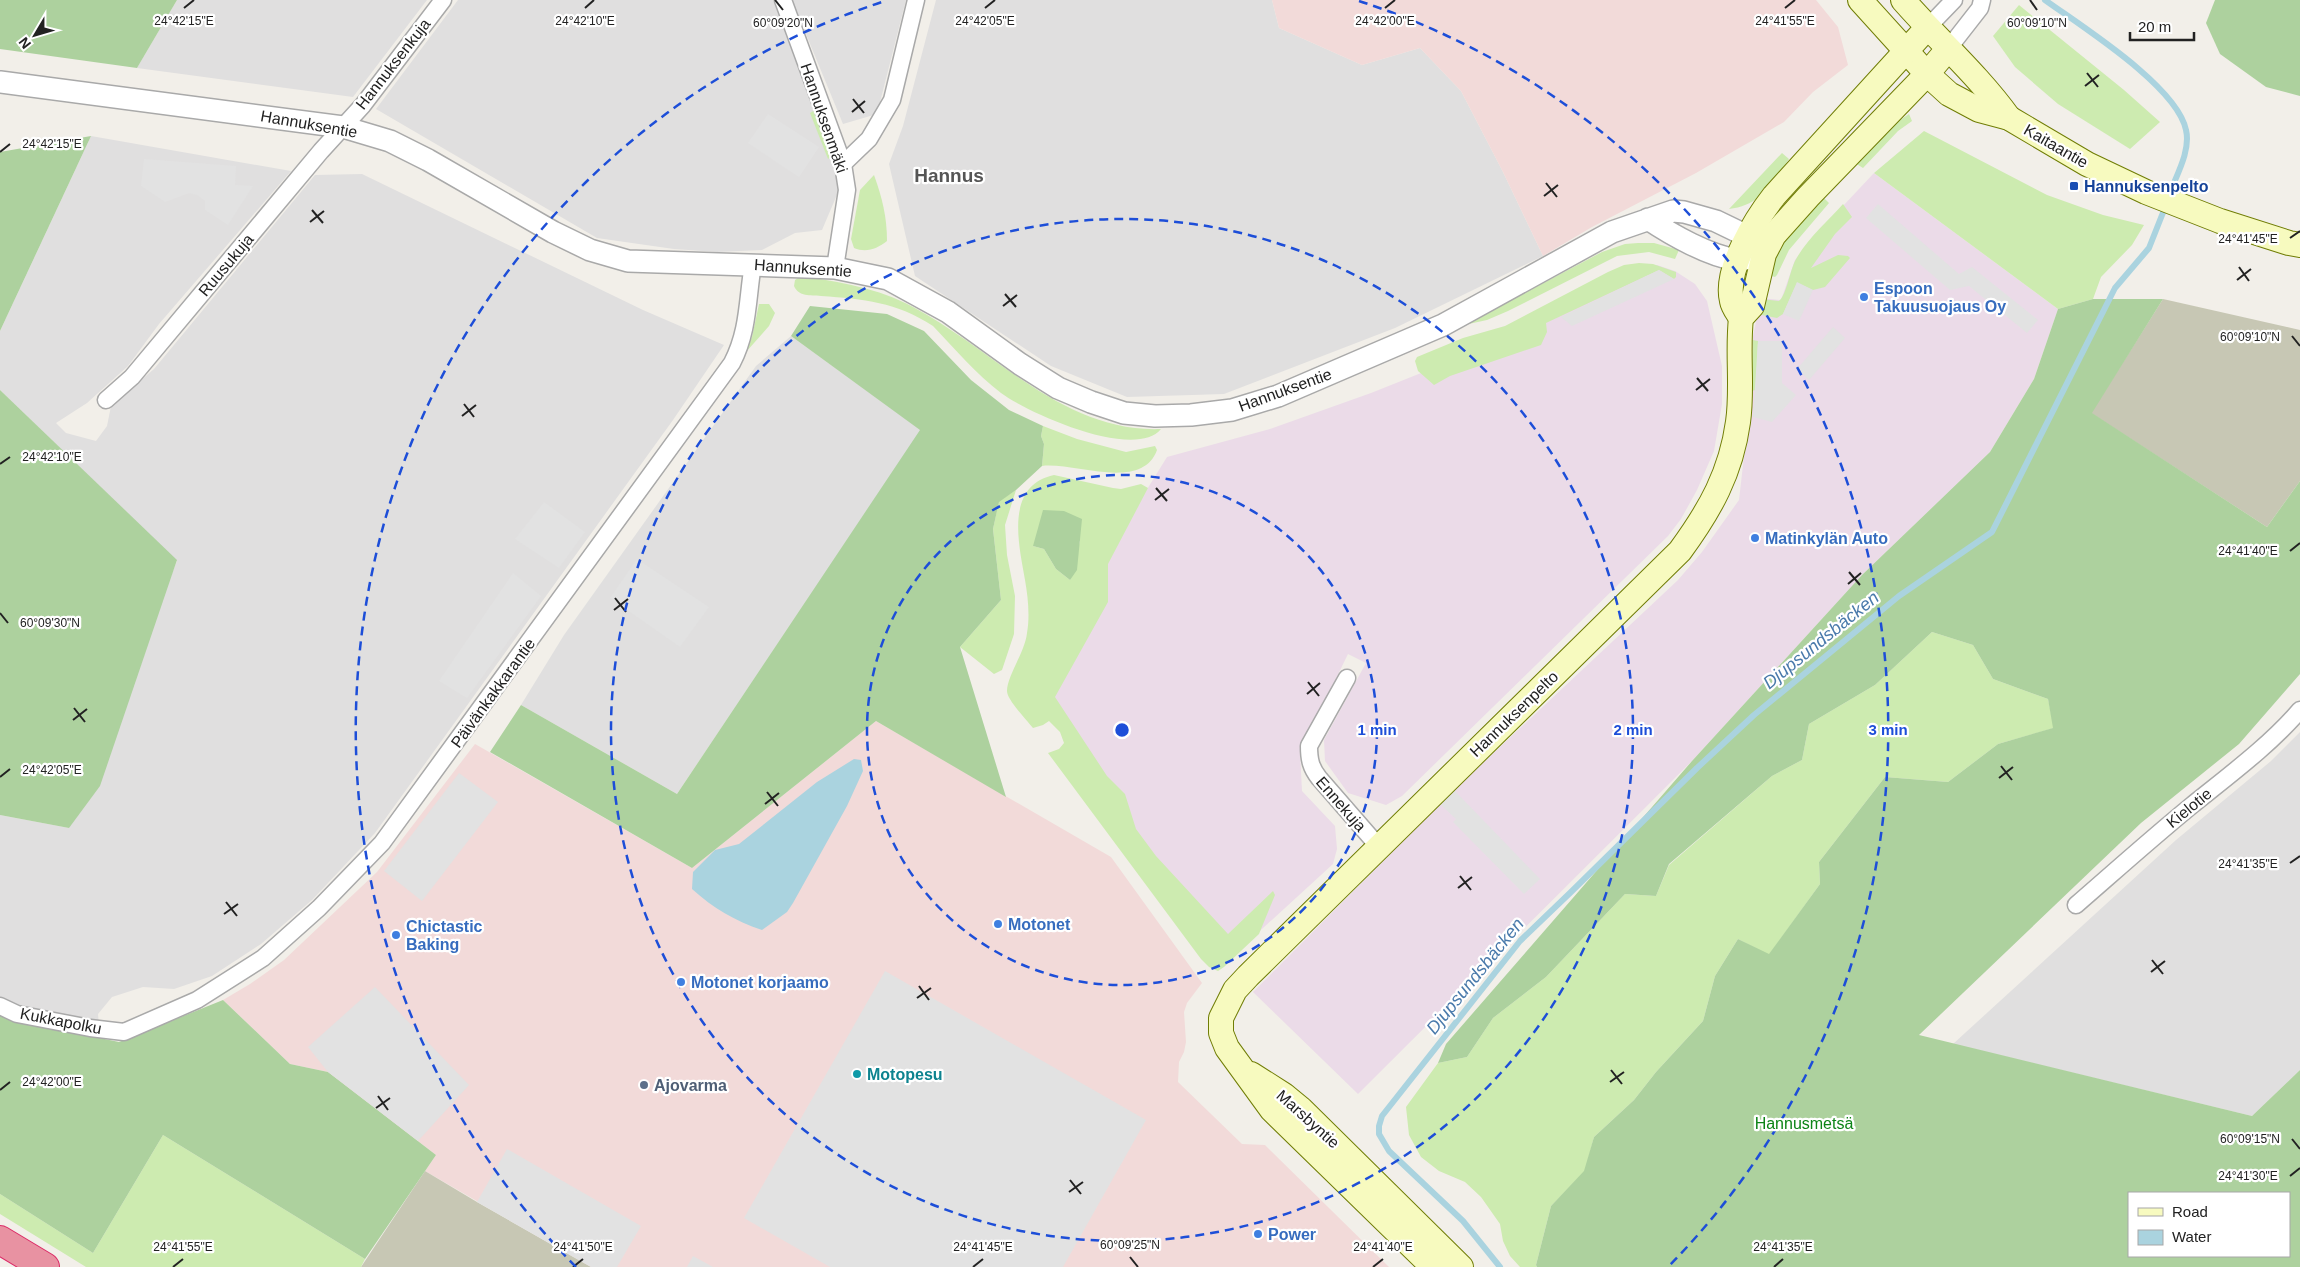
<svg xmlns="http://www.w3.org/2000/svg" width="2300" height="1267" font-family="Arial,sans-serif">
  <rect width="100%" height="100%" fill="#f2efe9"/>
  <g fill="#e0dfdf">
    <path d="M 177,0 L 427,0 L 353,97 L 137,68 Z"/>
    <path d="M 458,0 L 773,0 L 834,157 L 842,183 L 822,230 L 795,233 L 762,250 L 717,252 L 674,249 L 597,238 L 376,109 Z"/>
    <path d="M 792,0 L 906,0 L 877,114 L 843,124 Z"/>
    <path d="M 936,0 L 1272,0 L 1279,28 L 1362,65 L 1420,48 L 1461,91 L 1503,172 L 1543,256 L 1395,328 L 1224,394 L 1127,397 L 1051,366 L 915,276 L 889,164 L 903,126 Z"/>
    <path d="M 91,136 L 291,171 L 159,324 L 128,366 L 87,403 L 56,423 L 66,433 L 96,441 L 107,426 L 111,406 L 154,369 L 315,175 L 362,174 L 643,310 L 724,345 L 673,420 L 375,833 L 312,900 L 261,944 L 212,976 L 174,989 L 143,987 L 112,997 L 98,1014 L 100,1038 L 18,1021 L 0,1004 L 0,815 L 69,828 L 177,561 L 0,390 L 0,331 Z"/>
    <path d="M 791,336 L 921,430 L 677,794 L 521,705 L 564,635 L 756,366 Z"/>
    <path d="M 2300,732 L 2300,1070 L 2252,1116 L 1953,1044 L 2176,840 L 2271,761 Z"/>
  </g>
  <g fill="#f2dad9">
    <path d="M 1272,0 L 1816,0 L 1838,27 L 1848,65 L 1813,92 L 1784,122 L 1696,173 L 1592,227 L 1543,256 L 1503,172 L 1461,91 L 1420,48 L 1362,65 L 1279,28 Z"/>
    <path d="M 876,721 L 1111,857 L 1202,983 L 1187,1003 L 1184,1012 L 1186,1042 L 1184,1052 L 1179,1062 L 1178,1082 L 1242,1144 L 1265,1145 L 1389,1267 L 591,1267 L 425,1171 L 436,1155 L 328,1072 L 290,1064 L 223,1000 L 250,984 L 284,960 L 377,872 L 475,744 L 692,868 Z"/>
  </g>
  <g fill="#ebdbe8">
    <path d="M 1874,173 L 2058,309 L 2034,379 L 1990,452 L 1862,575 L 1692,761 L 1358,1094 L 1253,992 L 1454,790 L 1678,580 L 1702,552 L 1739,500 L 1747,430 L 1752,341 L 1761,298 L 1781,300 L 1795,260 L 1811,240 Z"/>
    <path d="M 1657,265 L 1675,271 L 1695,284 L 1707,301 L 1722,366 L 1722,404 L 1714,451 L 1697,490 L 1681,519 L 1668,536 L 1402,796 L 1386,805 L 1348,793 L 1325,761 L 1324,740 L 1366,663 L 1348,654 L 1300,752 L 1302,791 L 1335,826 L 1337,849 L 1333,864 L 1227,961 L 1147,862 L 1050,699 L 1099,567 L 1167,457 L 1270,429 L 1371,393 L 1524,332 Z"/>
  </g>
  <g fill="#c7c7b4">
    <path d="M 2163,299 L 2300,330 L 2300,481 L 2267,527 L 2091,413 Z"/>
    <path d="M 425,1171 L 477,1202 L 591,1267 L 361,1267 Z"/>
  </g>
  <g fill="#cdebb0" fill-rule="evenodd">
    <path d="M 2019,5 L 2124,90 L 2160,122 L 2130,149 L 2058,104 L 2015,67 L 1993,36 Z"/>
    <path d="M 815,110 L 832,156 L 828,159 L 810,113 Z"/>
    <path d="M 1909,114 L 1912,121 L 1898,131 L 1863,168 L 1855,163 L 1890,127 Z"/>
    <path d="M 1924,131 L 2047,195 L 2103,215 L 2144,225 L 2132,245 L 2101,277 L 2093,299 L 2058,309 L 1874,173 Z"/>
    <path d="M 1782,153 L 1789,159 C 1773,183 1760,206 1729,209 Z"/>
    <path d="M 874,175 C 882,197 887,217 887,241 C 877,249 866,253 854,248 L 851,239 L 860,190 Z"/>
    <path d="M 1823,197 L 1829,203 L 1789,250 L 1777,275 L 1775,277 L 1767,275 L 1781,245 Z"/>
    <path d="M 1843,204 L 1852,217 L 1835,234 L 1811,268 L 1838,255 L 1848,256 L 1850,258 L 1825,287 L 1813,290 L 1797,283 L 1783,314 L 1777,318 L 1762,315 L 1760,310 L 1761,299 L 1779,301 C 1786,296 1790,271 1795,261 C 1806,240 1827,222 1843,204 Z"/>
    <path d="M 1638,243 L 1654,243 L 1679,250 L 1675,259 L 1649,252 L 1617,256 L 1508,311 L 1487,320 L 1464,325 L 1602,252 L 1625,244 Z"/>
    <path d="M 1639,263 L 1653,264 L 1676,272 L 1676,277 L 1674,279 L 1659,270 L 1546,323 L 1547,332 L 1541,345 L 1450,376 L 1434,385 L 1418,371 L 1415,361 L 1417,357 L 1463,338 L 1505,326 L 1608,272 L 1624,265 Z"/>
    <path d="M 801,276 C 840,282 878,288 913,307 C 993,349 1063,433 1161,429 C 1135,461 1028,413 1001,393 C 976,374 955,349 933,326 C 896,302 864,299 821,296 C 810,295 799,297 794,286 L 795,280 Z"/>
    <path d="M 759,304 L 769,304 L 775,313 L 769,326 L 746,352 L 752,337 Z"/>
    <path d="M 1753,340 L 1758,341 L 1756,390 L 1751,391 Z"/>
    <path d="M 1043,426 L 1077,439 L 1126,452 L 1155,446 L 1157,450 C 1142,492 1074,462 1042,466 L 1044,444 L 1041,436 Z"/>
    <path d="M 1054,475 L 1113,488 L 1121,489 L 1141,484 L 1148,488 L 1108,564 L 1108,602 L 1055,697 L 1107,776 L 1125,794 L 1136,829 L 1156,856 L 1228,934 L 1273,891 L 1275,895 L 1259,934 L 1224,967 L 1218,971 L 1209,967 L 1201,959 L 1048,753 L 1059,749 L 1064,743 L 1060,732 L 1049,721 L 1043,725 L 1033,728 C 1027,720 1007,700 1007,691 C 1007,676 1025,652 1027,633 C 1030,616 1028,597 1025,580 C 1019,545 1004,486 1054,475 ZM 1080,541 L 1070,580 L 1056,569 L 1044,549 L 1033,546 Z"/>
    <path d="M 1016,490 L 1005,525 L 1007,555 L 1015,596 L 1014,634 L 1002,670 L 994,674 L 960,647 L 1001,600 L 993,529 L 999,501 Z"/>
    <path d="M 1932,632 L 1973,645 L 1993,679 L 2048,699 L 2054,728 L 1998,744 L 1948,782 L 1885,777 L 1819,862 L 1820,884 L 1769,955 L 1738,939 L 1715,976 L 1703,1021 L 1656,1072 L 1634,1100 L 1594,1137 L 1585,1171 L 1551,1206 L 1536,1265 L 1537,1267 L 1520,1267 L 1510,1256 L 1503,1241 L 1500,1224 L 1481,1197 L 1465,1182 L 1439,1171 L 1421,1157 L 1409,1135 L 1406,1107 L 1438,1063 L 1467,1057 L 1493,1018 L 1546,977 L 1625,894 L 1656,896 L 1669,865 L 1772,776 L 1802,760 L 1809,724 L 1875,685 Z"/>
    <path d="M 163,1135 L 365,1259 L 361,1267 L 86,1267 L 0,1214 L 0,1194 L 93,1253 Z"/>
  </g>
  <g fill="#add19e" fill-rule="evenodd">
    <path d="M 0,0 L 177,0 L 137,68 L 0,49 Z"/>
    <path d="M 2215,0 L 2300,0 L 2300,96 L 2266,87 L 2220,54 L 2206,23 Z"/>
    <path d="M 91,136 L 0,331 L 0,152 Z"/>
    <path d="M 2093,299 L 2163,299 L 2092,413 L 2267,527 L 2300,481 L 2300,674 L 2239,744 L 2141,823 L 1919,1035 L 2252,1116 L 2300,1070 L 2300,1267 L 1537,1267 L 1536,1265 L 1551,1206 L 1584,1171 L 1594,1137 L 1634,1100 L 1656,1072 L 1703,1021 L 1715,976 L 1738,939 L 1769,954 L 1820,884 L 1819,862 L 1885,777 L 1948,782 L 1998,744 L 2053,728 L 2048,699 L 1993,679 L 1973,645 L 1932,632 L 1875,685 L 1809,724 L 1802,760 L 1772,776 L 1669,864 L 1656,896 L 1625,894 L 1546,977 L 1493,1018 L 1467,1057 L 1438,1063 L 1446,1044 L 1692,761 L 1862,575 L 1990,452 L 2034,379 L 2058,309 ZM 2129,1193 L 2289,1193 L 2289,1256 L 2129,1256 Z"/>
    <path d="M 810,306 L 887,314 L 924,331 L 971,380 L 1009,410 L 1043,426 L 1041,436 L 1044,444 L 1042,466 L 1016,490 L 999,502 L 993,529 L 1001,600 L 960,647 L 1006,797 L 876,721 L 692,868 L 490,752 L 521,705 L 677,794 L 920,430 L 791,336 Z"/>
    <path d="M 0,390 L 177,560 L 100,786 L 69,828 L 0,815 Z"/>
    <path d="M 1043,510 L 1064,511 L 1082,519 L 1077,570 L 1070,580 L 1056,569 L 1044,549 L 1033,546 Z"/>
    <path d="M 223,1000 L 290,1064 L 328,1072 L 436,1155 L 365,1259 L 163,1135 L 93,1253 L 0,1194 L 0,1004 L 18,1021 L 119,1042 Z"/>
  </g>
  <g fill="#e2e2e2">
    <path d="M 768,114 L 819,147 L 799,177 L 748,143 Z"/>
    <path d="M 144,159 L 236,166 L 235,185 L 253,186 L 228,225 L 205,210 L 205,201 L 197,195 L 189,193 L 165,202 L 141,186 Z"/>
    <path d="M 1878,204 L 1959,274 L 1972,267 L 2038,320 L 2027,333 L 1969,286 L 1950,290 L 1866,218 Z"/>
    <path d="M 1659,270 L 1674,279 L 1572,326 L 1561,317 Z"/>
    <path d="M 1797,282 L 1813,290 L 1799,321 L 1783,314 Z"/>
    <path d="M 1833,327 L 1845,338 L 1809,380 L 1797,369 Z"/>
    <path d="M 1758,341 L 1782,341 L 1782,383 L 1796,395 L 1772,422 L 1753,417 Z"/>
    <path d="M 544,502 L 585,532 L 559,568 L 515,539 Z"/>
    <path d="M 637,559 L 709,607 L 680,647 L 610,598 Z"/>
    <path d="M 513,573 L 541,596 L 467,698 L 439,681 Z"/>
    <path d="M 459,773 L 498,802 L 422,901 L 384,871 Z"/>
    <path d="M 1454,790 L 1540,879 L 1524,894 L 1453,822 L 1456,819 L 1440,804 Z"/>
    <path d="M 885,971 L 1146,1120 L 1063,1267 L 830,1267 L 744,1218 Z"/>
    <path d="M 375,987 L 469,1085 L 418,1141 L 328,1072 L 308,1047 Z"/>
    <path d="M 507,1149 L 641,1226 L 617,1267 L 591,1267 L 477,1202 Z"/>
    <path d="M 693,1256 L 713,1267 L 687,1267 Z"/>
  </g>
  <path fill="#aad3df" d="M 854,759 L 861,760 L 863,771 L 847,806 L 793,903 L 787,912 L 762,930 C 735,921 713,908 692,889 L 693,872 L 715,850 L 739,844 L 817,782 Z"/>
  <g fill="none" stroke-linecap="round" stroke-linejoin="round">
    <g stroke="#aad3df" stroke-width="6">
      <path d="M 2045,0 C 2081,26 2177,86 2186,130 C 2191,151 2176,176 2169,195"/>
      <path d="M 1500,1267 L 1463,1221 L 1389,1151 L 1379,1134 L 1379,1126 L 1382,1116 L 1520,941 L 1571,892 L 1697,768 L 1754,715 L 1899,596 L 1992,532 L 2115,288 L 2149,248 L 2166,205"/>
    </g>
    <defs>
      <g id="minor">
        <path d="M 783,0 L 843,164 L 847,190 L 835,268"/>
        <path d="M 1927,28 L 1954,0"/>
        <path d="M 1948,49 L 1980,8 L 1982,0"/>
        <path d="M 843,164 L 869,139 L 892,100 L 916,0"/>
        <path d="M 106,400 L 132,377 L 321,151 L 363,105 L 443,0"/>
        <path d="M 1347,678 L 1309,746 C 1309,760 1311,768 1319,778 L 1379,847"/>
        <path d="M 2076,905 C 2114,872 2152,838 2191,806 C 2228,776 2269,746 2300,710"/>
        <path d="M 0,1006 L 17,1014 L 90,1028 L 124,1032 L 197,1000 L 263,958 L 319,908 L 382,843 L 732,363 C 749,330 747,300 753,264"/>
      </g>
      <path id="tertiary" d="M 0,82 L 343,127 L 390,141 L 428,160 L 553,232 L 590,250 L 628,261 L 835,268 L 888,279 L 948,312 L 1020,364 L 1058,388 L 1091,402 L 1124,413 L 1155,416 L 1191,415 L 1232,410 L 1278,396 L 1443,325 L 1612,232 L 1673,211 L 1684,212 L 1716,221 L 1747,236 L 1764,254 C 1756,256 1745,260 1737,260 C 1709,256 1672,235 1648,219"/>
      <g id="secondary">
        <path d="M 1860,0 L 1927,74 L 1949,94 L 1979,110 L 2009,118 L 2087,164 L 2146,192 L 2220,221 L 2289,243 L 2300,245"/>
        <path d="M 1903,0 C 1938,40 1978,75 2009,118"/>
        <path d="M 1741,318 C 1738,313 1733,307 1732,301 C 1724,270 1756,219 1774,196 L 1927,28"/>
        <path d="M 1251,1074 L 1284,1095 L 1301,1109 L 1461,1267"/>
        <path d="M 1433,1267 L 1272,1110 L 1227,1048 L 1221,1033 L 1221,1018 L 1235,990 L 1248,976 L 1680,551 C 1710,510 1731,473 1738,422 C 1743,388 1737,353 1741,318 L 1752,306 L 1764,254 L 1774,235 L 1808,197 L 1927,74 L 1948,49"/>
      </g>
      <path id="motorway" d="M 0,1240 L 45,1267"/>
    </defs>
    <use href="#minor" stroke="#a9a9a9" stroke-width="19"/>
    <use href="#tertiary" stroke="#a9a9a9" stroke-width="24"/>
    <use href="#secondary" stroke="#707d05" stroke-width="26"/>
    <use href="#motorway" stroke="#dc2a67" stroke-width="30"/>
    <use href="#minor" stroke="#fff" stroke-width="16"/>
    <use href="#tertiary" stroke="#fff" stroke-width="21"/>
    <use href="#secondary" stroke="#f7fabf" stroke-width="24"/>
    <use href="#motorway" stroke="#e892a2" stroke-width="28"/>
  </g>
  <path fill="none" stroke="#222" stroke-width="2" d="M 775,0 L 783,10M 2030,0 L 2037,10M 184,8 L 194,0M 585,8 L 594,0M 985,8 L 995,0M 1385,8 L 1395,0M 1785,8 L 1795,0M 2087,73 L 2098,87M 2085,86 L 2099,75M 853,99 L 864,113M 852,112 L 865,101M 0,152 L 10,144M 1546,183 L 1557,197M 1544,196 L 1558,185M 312,210 L 323,223M 310,222 L 324,211M 2290,238 L 2300,231M 2239,267 L 2249,281M 2237,280 L 2251,269M 1005,294 L 1016,307M 1003,306 L 1017,295M 2292,336 L 2300,346M 1697,378 L 1708,391M 1696,390 L 1710,379M 464,404 L 474,417M 462,416 L 476,405M 0,464 L 10,457M 1156,488 L 1167,501M 1155,500 L 1169,489M 2290,551 L 2300,543M 1849,572 L 1860,585M 1848,584 L 1861,573M 615,598 L 626,612M 614,610 L 628,599M 0,613 L 8,623M 1308,682 L 1319,696M 1307,694 L 1320,683M 74,708 L 85,722M 73,720 L 87,709M 2001,766 L 2012,780M 0,777 L 10,769M 1999,778 L 2013,767M 767,792 L 778,806M 765,804 L 779,793M 2290,863 L 2300,856M 1460,876 L 1471,890M 1458,888 L 1472,877M 226,902 L 237,916M 224,914 L 238,904M 2152,960 L 2163,974M 2151,972 L 2165,961M 919,986 L 929,1000M 917,998 L 931,988M 1611,1070 L 1622,1084M 1610,1082 L 1624,1072M 0,1090 L 10,1082M 378,1096 L 388,1110M 376,1108 L 390,1098M 2292,1139 L 2300,1149M 2290,1176 L 2300,1168M 1070,1180 L 1081,1194M 1069,1192 L 1083,1182M 1130,1257 L 1138,1267M 173,1267 L 183,1259M 573,1267 L 583,1259M 973,1267 L 983,1259M 1373,1267 L 1383,1259M 1774,1267 L 1783,1259"/>
  <g fill="none" stroke="#1d4ed8" stroke-width="2.5" stroke-dasharray="9 6">
    <circle cx="1122" cy="730" r="255"/>
    <circle cx="1122" cy="730" r="511"/>
    <path d="M576 1267A766 766 0 0 1 885 1M1359 1A766 766 0 0 1 1668 1267"/>
  </g>
  <rect fill="#1a4fb4" stroke="#fff" stroke-width="2" x="2069" y="181" width="10" height="10" rx="2.5"/>
  <g fill="#3f7fe0" stroke="#fff" stroke-width="2">
    <circle cx="1864" cy="297" r="5"/>
    <circle cx="1755" cy="538" r="5"/>
    <circle cx="998" cy="924" r="5"/>
    <circle cx="396" cy="935" r="5"/>
    <circle cx="681" cy="982" r="5"/>
    <circle cx="1258" cy="1234" r="5"/>
  </g>
  <circle fill="#0f9aa8" stroke="#fff" stroke-width="2" cx="857" cy="1074" r="5"/>
  <circle fill="#5c6f8a" stroke="#fff" stroke-width="2" cx="644" cy="1085" r="5"/>
  <g text-anchor="middle" dominant-baseline="central" stroke-width="4.5" stroke-linejoin="round" paint-order="stroke">
    <g font-size="16" fill="#222" stroke="#fff">
      <text transform="translate(393 64) rotate(-52)">Hannuksenkuja</text>
      <text transform="translate(824 118) rotate(71)">Hannuksenmäki</text>
      <text transform="translate(309 124) rotate(10)">Hannuksentie</text>
      <text transform="translate(2056 146) rotate(30)">Kaitaantie</text>
      <text transform="translate(226 265) rotate(-50)">Ruusukuja</text>
      <text transform="translate(803 268) rotate(4)">Hannuksentie</text>
      <text transform="translate(1285 390) rotate(-20)">Hannuksentie</text>
      <text transform="translate(493 693) rotate(-54)">Päivänkakkarantie</text>
      <text transform="translate(1514 714) rotate(-44)">Hannuksenpelto</text>
      <text transform="translate(1341 804) rotate(49)">Ennekuja</text>
      <text transform="translate(2189 808) rotate(-39)">Kielotie</text>
      <text transform="translate(61 1021) rotate(11)">Kukkapolku</text>
      <text transform="translate(1308 1119) rotate(42)">Marsbyntie</text>
    </g>
    <g font-size="16" font-weight="bold" fill="#164399" stroke="#fff" text-anchor="start">
      <text x="2084" y="186">Hannuksenpelto</text>
    </g>
    <g font-size="16" font-weight="bold" fill="#366cbe" stroke="#fff" text-anchor="start">
      <text x="1874" y="288">Espoon<tspan x="1874" dy="18">Takuusuojaus Oy</tspan></text>
      <text x="1765" y="538">Matinkylän Auto</text>
      <text x="1008" y="924">Motonet</text>
      <text x="406" y="926">Chictastic<tspan x="406" dy="18">Baking</tspan></text>
      <text x="691" y="982">Motonet korjaamo</text>
      <text x="1268" y="1234">Power</text>
    </g>
    <g font-size="16" font-weight="bold" fill="#0d838f" stroke="#fff" text-anchor="start">
      <text x="867" y="1074">Motopesu</text>
    </g>
    <g font-size="16" font-weight="bold" fill="#4e5e75" stroke="#fff" text-anchor="start">
      <text x="654" y="1085">Ajovarma</text>
    </g>
    <g font-size="16" fill="#0c8416" stroke="#fff">
      <text x="1804" y="1123">Hannusmetsä</text>
    </g>
    <g font-size="18" font-style="italic" fill="#4a7aab" stroke="#fff">
      <text transform="translate(1821 640) rotate(-39)">Djupsundsbäcken</text>
      <text transform="translate(1475 976) rotate(-51)">Djupsundsbäcken</text>
    </g>
    <g font-size="19" font-weight="bold" fill="#555" stroke="#fff">
      <text x="949" y="175">Hannus</text>
    </g>
  </g>
  <g font-size="12" text-anchor="middle" fill="#222" stroke="#fff" stroke-width="4.5" stroke-linejoin="round" paint-order="stroke">
    <text x="184" y="25">24°42'15"E</text>
    <text x="985" y="25">24°42'05"E</text>
    <text x="1385" y="25">24°42'00"E</text>
    <text x="1785" y="25">24°41'55"E</text>
    <text x="585" y="25">24°42'10"E</text>
    <text x="783" y="27">60°09'20"N</text>
    <text x="2037" y="27">60°09'10"N</text>
    <text x="52" y="148">24°42'15"E</text>
    <text x="2248" y="243">24°41'45"E</text>
    <text x="2250" y="341">60°09'10"N</text>
    <text x="52" y="461">24°42'10"E</text>
    <text x="2248" y="555">24°41'40"E</text>
    <text x="50" y="627">60°09'30"N</text>
    <text x="52" y="774">24°42'05"E</text>
    <text x="2248" y="868">24°41'35"E</text>
    <text x="52" y="1086">24°42'00"E</text>
    <text x="2250" y="1143">60°09'15"N</text>
    <text x="2248" y="1180">24°41'30"E</text>
    <text x="1130" y="1249">60°09'25"N</text>
    <text x="183" y="1251">24°41'55"E</text>
    <text x="583" y="1251">24°41'50"E</text>
    <text x="983" y="1251">24°41'45"E</text>
    <text x="1383" y="1251">24°41'40"E</text>
    <text x="1783" y="1251">24°41'35"E</text>
  </g>
  <circle cx="1122" cy="730" r="8" fill="#1d4ed8" stroke="#fff" stroke-width="2.5"/>
  <g font-size="15" text-anchor="middle" font-weight="bold" fill="#1d4ed8" stroke="#fff" stroke-width="4.5" stroke-linejoin="round" paint-order="stroke">
    <text x="1377" y="735">1 min</text>
    <text x="1633" y="735">2 min</text>
    <text x="1888" y="735">3 min</text>
  </g>
  <rect x="2128" y="1192" width="162" height="65" fill="#ffffff" stroke="#a7a7a7"/>
  <rect x="2138" y="1208" width="25" height="8" fill="#f7fabf" stroke="#a7a7a7"/>
  <text x="2172" y="1217" font-size="15" fill="#222222">Road</text>
  <rect x="2138" y="1230" width="25" height="15" fill="#aad3df" stroke="#a7a7a7"/>
  <text x="2172" y="1242" font-size="15" fill="#222222">Water</text>
  <g transform="translate(35 35) rotate(232)" stroke="#ffffff" stroke-width="4" paint-order="stroke">
  <path d="M0-4L9 19L0 12L-9 19Z" fill="#222222"/>
  <text y="-8" font-size="14" font-weight="bold" text-anchor="middle" fill="#222222">N</text>
  </g>
  <path d="M2130 32v8h64v-8" fill="none" stroke="#222222" stroke-width="2.5"/>
  <text x="2138" y="32" font-size="15" fill="#222222" stroke="#ffffff" stroke-width="4" paint-order="stroke">20 m</text>
</svg>
